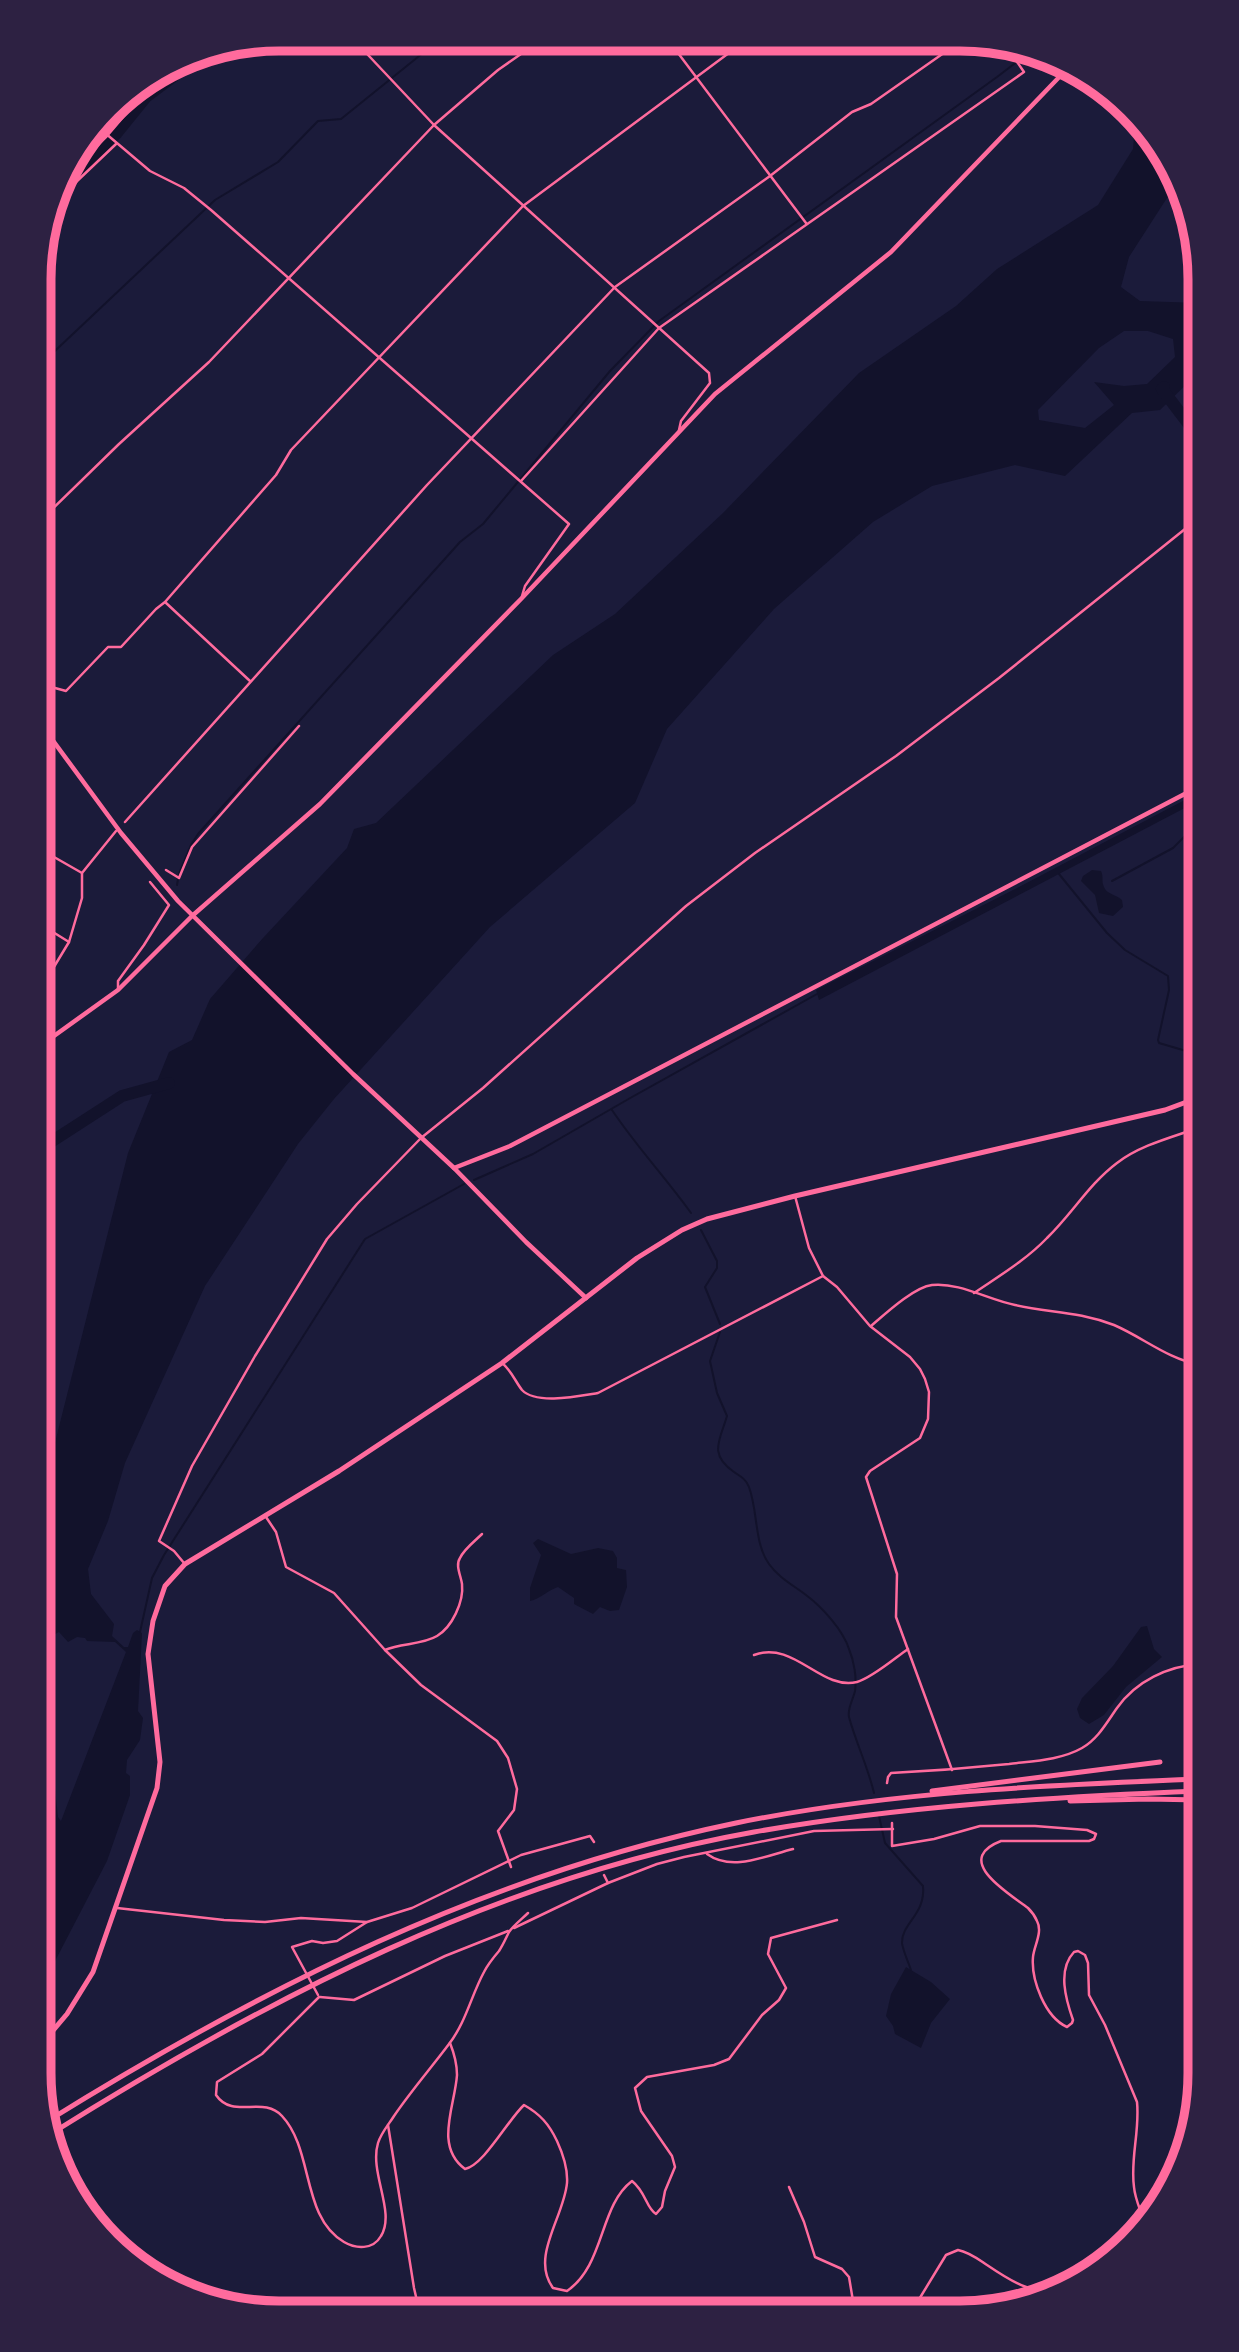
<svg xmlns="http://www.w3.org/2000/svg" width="1239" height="2352" font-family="'DM Sans',sans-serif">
  <rect width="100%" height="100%" fill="#1b1b3a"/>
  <g fill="#12122b" fill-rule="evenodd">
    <path d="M 1135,122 L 1176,184 L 1129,257 L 1121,287 L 1140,301 L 1200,303 L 1200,371 L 1160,410 L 1132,413 L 1065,476 L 1015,465 L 932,486 L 873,522 L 774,609 L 667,729 L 635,803 L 490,927 L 334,1099 L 298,1144 L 205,1286 L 125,1463 L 108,1521 L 88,1569 L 91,1594 L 114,1624 L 112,1636 L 124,1647 L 128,1647 L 133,1633 L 137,1630 L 142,1633 L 138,1711 L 143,1718 L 140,1740 L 127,1760 L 126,1773 L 130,1776 L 130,1795 L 107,1861 L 39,1992 L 39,1837 L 43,1819 L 43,1796 L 39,1745 L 39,1506 L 128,1153 L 169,1052 L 192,1040 L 210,999 L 263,938 L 347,848 L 354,829 L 376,823 L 553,655 L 615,614 L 723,513 L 859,373 L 956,306 L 997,269 L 1098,205 L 1133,149 ZM 1124,331 L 1148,331 L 1173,339 L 1175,357 L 1147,384 L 1124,386 L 1094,382 L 1114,405 L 1085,428 L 1039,420 L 1038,410 L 1099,348 ZM 59,1632 L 68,1642 L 77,1637 L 85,1638 L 87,1641 L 115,1642 L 126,1652 L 61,1821 L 58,1817 L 41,1656 L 49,1633 L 53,1635 Z"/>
    <path d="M 1200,792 L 1200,800 L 819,1000 L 816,990 L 1019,887 Z"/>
    <path d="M 1092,870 L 1101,871 C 1104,877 1101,881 1104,887 C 1106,894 1117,895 1122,900 L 1123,907 L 1113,916 L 1099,913 L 1095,895 L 1081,881 L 1083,876 Z"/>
    <path d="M 538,1539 L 571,1554 L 598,1548 L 613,1551 L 617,1558 L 617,1568 L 626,1570 L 627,1587 L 619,1610 L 610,1611 L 600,1607 L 593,1614 L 574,1604 L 574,1598 L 558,1587 C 548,1590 540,1599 530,1601 L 530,1588 L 541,1555 L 533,1543 Z"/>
    <path d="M 1147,1626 L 1154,1649 L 1162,1657 L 1126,1687 L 1104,1715 L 1089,1724 L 1080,1718 L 1077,1709 L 1082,1698 L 1113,1666 L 1141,1627 Z"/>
    <path d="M 906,1967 L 931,1982 L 950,1999 L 931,2023 L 921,2048 L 895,2034 L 893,2026 L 886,2016 L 891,1994 Z"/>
  </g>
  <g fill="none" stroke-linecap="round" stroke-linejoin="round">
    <g stroke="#12122b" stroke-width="2">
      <path d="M 40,365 L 215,200 L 278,162 L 318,121 L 341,119 L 439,40"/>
      <path d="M 179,874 L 191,845 L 198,834 L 460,542 L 483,524 L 610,371 L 659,321 L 997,77 L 1014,64 L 1025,52"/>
      <path d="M 1059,874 L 1107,933 L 1125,950 L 1168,976 L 1169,990 L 1158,1040 L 1159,1043 L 1193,1053"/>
      <path d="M 1112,881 L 1173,848 L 1195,826 L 1200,814"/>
      <path d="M 177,885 L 178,879"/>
      <path d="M 612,1110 C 636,1146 666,1178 691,1213"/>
      <path d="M 474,1180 L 533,1154 L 632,1097 L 817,994"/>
      <path d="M 701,1230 L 717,1261 L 717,1268 L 705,1287 L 720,1324"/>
      <path d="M 720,1332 L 710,1361 L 717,1393 L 727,1416 C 720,1440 708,1454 734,1472 C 740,1476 746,1479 749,1487 C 758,1511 754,1543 769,1564 C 779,1578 793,1585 806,1595 C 822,1607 843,1630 849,1649 C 854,1661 857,1678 855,1691 C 853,1700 847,1709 849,1717 C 856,1743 868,1767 874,1793"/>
      <path d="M 140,1632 L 152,1578 L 164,1555 L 365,1239 L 464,1184"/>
      <path d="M 879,1816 L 885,1843 L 923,1886 C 926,1914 901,1924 902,1943 C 903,1951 908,1961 911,1970"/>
    </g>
    <g stroke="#12122b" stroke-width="12">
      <path d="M 57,192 L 116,134 L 146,97 L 186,67 L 220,50"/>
      <path d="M 1164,387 L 1162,389 L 1200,439"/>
      <path d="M 40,1149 L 122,1096 L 169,1083"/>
    </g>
    <g stroke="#ff6b9d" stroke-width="2.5">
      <path d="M 353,39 L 434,125 L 709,373 L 710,383 L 681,421 L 679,430"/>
      <path d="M 669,41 L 806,223"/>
      <path d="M 98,127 L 150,171 L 184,188 L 211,210 L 569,524 L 525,586 L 522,596"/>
      <path d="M 61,181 L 107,136 L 142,95 L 159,85 L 161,73"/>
      <path d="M 54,203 L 116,144"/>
      <path d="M 521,481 L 659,328 L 1024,72 L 1004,43"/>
      <path d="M 40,521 L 119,444 L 209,362 L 434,125 L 498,70 L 541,40"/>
      <path d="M 165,602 L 250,681"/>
      <path d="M 1195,674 L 1200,670"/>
      <path d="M 40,689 L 44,685 L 66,691 L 108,647 L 121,647 L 156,609 L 165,602 L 276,475 L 291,450 L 523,206 L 745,41"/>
      <path d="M 125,822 L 427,485 L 615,287 L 770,176 L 852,112 L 871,104 L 958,43"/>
      <path d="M 40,849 L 82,873"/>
      <path d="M 166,870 L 179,878 L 192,847 L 299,726"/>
      <path d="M 40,924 L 69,942"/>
      <path d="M 40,990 L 69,942 L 82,898 L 82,873 L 116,831"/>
      <path d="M 118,990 L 118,981 L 144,945 L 169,905 L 150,882"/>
      <path d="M 795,1196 L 809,1248 L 823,1276 L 837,1287 L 870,1326 L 910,1357 L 920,1369 L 925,1379 L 929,1392 L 928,1419 L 920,1438 L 870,1471 L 866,1477 L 897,1574 L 896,1617 L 952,1770"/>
      <path d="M 974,1293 C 999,1276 1026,1260 1047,1238 C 1072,1214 1089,1184 1117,1163 C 1139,1146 1169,1138 1195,1129 L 1200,1124"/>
      <path d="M 871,1326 C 885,1314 914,1287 932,1285 C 959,1282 989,1300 1015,1305 C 1051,1313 1077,1311 1114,1325 C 1144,1338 1166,1358 1200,1365"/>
      <path d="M 502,1363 C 511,1370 515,1381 522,1390 C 536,1405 579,1396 598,1393 L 823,1276"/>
      <path d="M 266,1517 L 276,1532 L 286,1567 L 334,1593 L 385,1650 L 421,1685 L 497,1741 L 508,1758 L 517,1789 L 514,1810 L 498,1831 L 511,1867"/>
      <path d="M 184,1563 L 174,1551 L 159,1541 L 192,1466 L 255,1356 L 327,1239 L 357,1204 L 421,1138 L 483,1088 L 686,906 L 755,853 L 896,756 L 999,678 L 1200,517"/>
      <path d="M 385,1650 C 401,1643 422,1645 437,1636 C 452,1627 464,1602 462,1584 C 461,1576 455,1565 460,1558 C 464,1549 475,1541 482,1534"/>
      <path d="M 754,1655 C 794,1640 821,1691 857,1682 C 872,1678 895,1658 908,1649"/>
      <path d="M 887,1783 L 888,1777 L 891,1773 C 931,1771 970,1768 1009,1764 C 1033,1761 1061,1760 1082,1748 C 1098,1739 1107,1722 1117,1708 C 1136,1681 1168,1666 1200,1664"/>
      <path d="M 892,1823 L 892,1846 L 934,1839 L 980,1826 L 1035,1826 L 1087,1830 L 1096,1834 L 1094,1839 L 1089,1841 L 1001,1841 C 951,1860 1010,1894 1028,1908 C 1031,1911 1035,1916 1037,1921 C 1043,1932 1034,1946 1033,1957 C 1031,1980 1045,2017 1067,2027 L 1072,2023 L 1073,2020 C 1066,2000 1057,1970 1074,1952 L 1078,1951 L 1085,1955 L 1088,1963 L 1089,1995 L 1105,2025 L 1137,2102 C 1140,2131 1130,2159 1134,2187 C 1135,2200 1142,2213 1145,2225"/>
      <path d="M 707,1854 C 732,1872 765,1856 793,1849"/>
      <path d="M 604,1875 L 608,1883"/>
      <path d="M 117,1908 L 224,1920 L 265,1922 L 301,1918 L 367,1922 L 412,1908 L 521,1855 L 590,1836 L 594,1842"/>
      <path d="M 514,1928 L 608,1883 L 657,1864 L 684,1857 L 814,1831 L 893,1829"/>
      <path d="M 318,1995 L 292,1947 L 312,1941 L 323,1943 L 337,1941 L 367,1922"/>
      <path d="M 319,1997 L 262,2054 L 217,2082 L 216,2095 C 233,2120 263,2095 282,2116 C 314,2150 301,2217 344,2242 C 356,2249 373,2250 381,2236 C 396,2212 369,2173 378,2143 C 381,2133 389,2124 394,2116 C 411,2091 431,2068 449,2044 C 466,2022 471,1996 484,1972 C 488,1964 493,1958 499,1951 C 503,1945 506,1938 509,1932 C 514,1925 522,1919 528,1913"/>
      <path d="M 320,1997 L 354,2000 L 445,1956 L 508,1931"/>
      <path d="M 450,2043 C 454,2053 457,2064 457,2075 C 455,2106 434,2146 465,2169 C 484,2165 507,2121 524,2105 C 540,2114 549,2124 557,2141 C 563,2154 568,2168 567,2183 C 564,2217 530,2257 553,2288 L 567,2291 C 605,2265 599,2206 632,2181 C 646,2192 646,2208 656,2214 L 662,2207 L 665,2191 L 675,2167 L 672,2156 L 641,2111 L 635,2088 L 647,2077 L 714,2065 L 729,2059 L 762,2015 L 779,2000 L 786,1988 L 768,1954 L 771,1938 L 837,1920"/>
      <path d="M 388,2125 L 414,2288 L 417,2301 L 425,2312"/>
      <path d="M 789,2187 L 804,2222 L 815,2257 L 842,2269 L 849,2277 L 855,2313"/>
      <path d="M 917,2313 L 918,2301 L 946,2255 L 958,2250 C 969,2252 978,2259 987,2265 C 1015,2284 1036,2298 1069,2285"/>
    </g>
    <g stroke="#ff6b9d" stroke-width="4.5">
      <path d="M 40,723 L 121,833 L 178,901 L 353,1074 L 454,1168"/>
      <path d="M 40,1046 L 118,990 L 192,916 L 320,804 L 521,599 L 715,394 L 891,252 L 1065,71"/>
    </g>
    <path stroke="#ff6b9d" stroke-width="4.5" d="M 586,1298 L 526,1242 L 454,1168 L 510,1146 L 1200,786"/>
    <path stroke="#ff6b9d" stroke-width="5" d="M 39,2047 L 67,2014 L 93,1972 L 157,1788 L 160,1762 L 148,1654 L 153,1621 L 165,1586 L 185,1564 L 339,1471 L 502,1363 L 637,1258 L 682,1230 L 707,1219 L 795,1196 L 1165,1110 L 1200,1097"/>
    <g stroke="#ff6b9d" stroke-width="5">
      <path d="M 932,1791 L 1160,1762"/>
      <path d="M 1070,1801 L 1148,1799 L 1200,1800"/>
      <path d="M 46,2122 C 262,1988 485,1875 736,1823 C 888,1792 1045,1785 1200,1779"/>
      <path d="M 49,2135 C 266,1999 500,1877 754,1832 C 902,1806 1051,1797 1200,1791"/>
    </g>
  </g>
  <path d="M0 0H1239V2352H0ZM279 51H960A228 228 0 0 1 1188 279V2073A228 228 0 0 1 960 2301H279A228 228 0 0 1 51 2073V279A228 228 0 0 1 279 51Z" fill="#2d2142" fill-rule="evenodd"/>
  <path fill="none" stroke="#ff6b9d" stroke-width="9" d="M279 51H960A228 228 0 0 1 1188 279V2073A228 228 0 0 1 960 2301H279A228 228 0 0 1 51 2073V279A228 228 0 0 1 279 51Z"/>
</svg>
